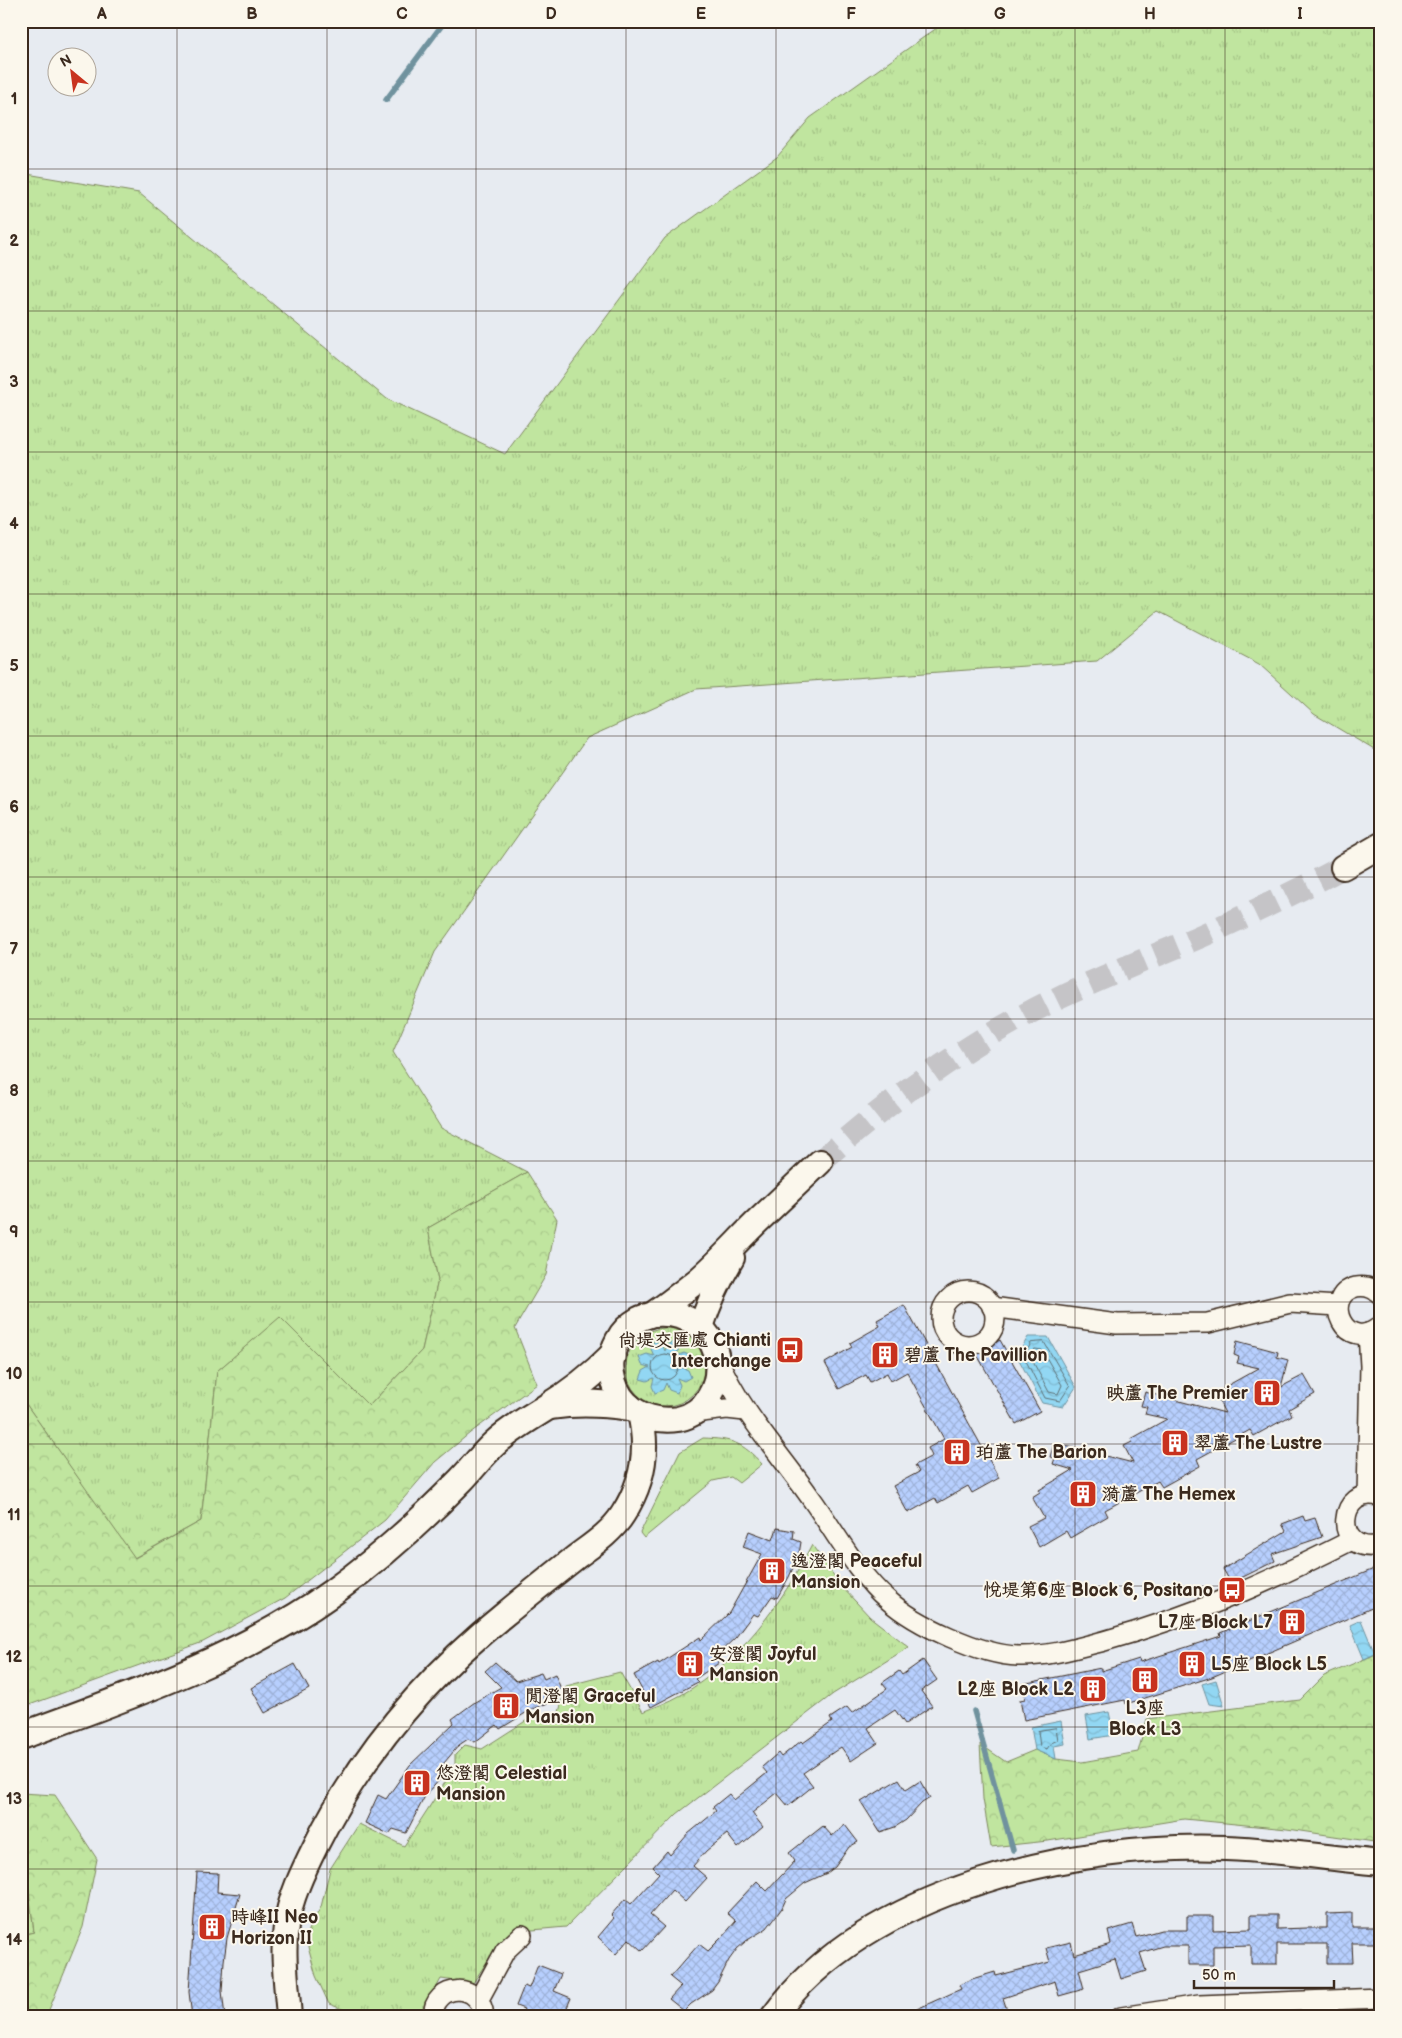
<svg xmlns="http://www.w3.org/2000/svg" width="1402" height="2038" font-family="'Balsamiq Sans','LXGW WenKai TC',sans-serif">
  <defs>
    <pattern id="grass-tufts" width="24" height="20" patternUnits="userSpaceOnUse" patternTransform="scale(1.25)"><rect width="24" height="20" fill="#c0e59f"/><path d="M3 7l-1-3M5 7V3M7 7l1-3M15 17l-1-3M17 17v-4M19 17l1-3" fill="none" stroke="#a6c588"/></pattern>
    <pattern id="forest-crowns" width="20" height="18" patternUnits="userSpaceOnUse" patternTransform="scale(1.25)"><rect width="20" height="18" fill="#c0e59f"/><path d="M2 6a3 3 0 1 1 6 0M12 15a3 3 0 1 1 6 0" fill="none" stroke="#a6c588"/></pattern>
    <pattern id="water-waves" width="16" height="10" patternUnits="userSpaceOnUse" patternTransform="scale(1.25)"><rect width="16" height="10" fill="#92d7f3"/><path d="M0 5q4-4 8 0t8 0" fill="none" stroke="#7fb9d0"/></pattern>
    <pattern id="building-cross-hatch" width="8" height="8" patternUnits="userSpaceOnUse" patternTransform="scale(1.25)"><rect width="8" height="8" fill="#b7cffe"/><path d="M0 0l8 8M0 8l8-8" fill="none" stroke="#9eb2d9"/></pattern>
  </defs>
  <rect width="100%" height="100%" fill="#e7ebf1"/>
  <filter id="ink" filterUnits="userSpaceOnUse"><feTurbulence type="fractalNoise" baseFrequency=".02" numOctaves="2"/><feDisplacementMap in="SourceGraphic" scale="10" xChannelSelector="R" yChannelSelector="G"/><feConvolveMatrix kernelMatrix="1 2 1 2 8 2 1 2 1" color-interpolation-filters="sRGB"/></filter>
  <g filter="url(#ink)">
    <g fill="url(#grass-tufts)" stroke="#7e885e">
      <path d="M 939,21 L 1381,21 L 1381,754 L 1314,714 L 1259,664 L 1158,611 L 1097,661 L 696,689 L 587,738 L 435,952 L 393,1052 L 441,1128 L 527,1172 L 428,1228 L 438,1280 L 422,1350 L 369,1406 L 280,1318 L 217,1371 L 201,1521 L 134,1558 L 21,1397 L 21,173 L 139,193 L 387,399 L 505,454 L 665,238 L 777,157 L 810,118 L 941,25 Z"/>
      <circle cx="665" cy="1367" r="39"/>
      <path d="M 703,1438 C 732,1439 742,1442 762,1464 L 739,1483 L 731,1477 L 713,1481 L 644,1538 L 640,1533 L 680,1452 Z"/>
      <path d="M 812,1545 L 842,1587 L 870,1617 L 909,1647 L 833,1694 L 677,1814 L 566,1927 L 510,1932 L 490,1957 L 473,1983 L 441,1979 L 423,2012 L 422,2017 L 358,2017 L 353,2013 L 329,2004 L 316,1976 L 308,1947 L 308,1930 L 321,1907 L 330,1869 L 359,1824 L 404,1846 L 455,1767 L 455,1755 L 465,1745 L 482,1749 L 538,1713 L 558,1716 L 566,1686 L 620,1672 L 643,1712 C 655,1707 669,1702 681,1695 C 741,1660 780,1606 812,1545 Z"/>
      <path d="M 21,1855 L 25,1857 L 34,1932 L 21,1935 Z"/>
    </g>
    <g fill="url(#forest-crowns)" stroke="#7e885e">
      <path d="M 527,1172 L 557,1219 L 546,1275 L 515,1328 L 537,1384 L 470,1433 L 435,1462 L 385,1520 L 285,1598 L 203,1642 L 21,1708 L 21,1397 L 135,1558 L 201,1521 L 217,1371 L 280,1317 L 369,1406 L 422,1350 L 438,1280 L 428,1228 Z"/>
      <path d="M 1381,1652 L 1381,1843 L 1287,1829 L 1184,1819 L 1048,1841 L 991,1847 L 983,1799 L 980,1744 L 1006,1762 L 1035,1750 L 1056,1759 L 1082,1762 L 1138,1752 L 1147,1719 L 1300,1700 L 1324,1676 Z"/>
      <path d="M 21,1793 L 55,1795 L 97,1859 L 83,1927 L 46,2017 L 21,2017 L 21,1935 L 34,1932 L 25,1858 L 21,1855 Z"/>
    </g>
    <g fill="url(#water-waves)" stroke="#6f929e">
      <path d="M 1028,1337 L 1048,1337 L 1076,1387 L 1063,1407 L 1042,1403 L 1017,1356 Z"/>
      <path d="M 654,1341 L 662,1344 L 665,1351 L 668,1344 L 676,1341 L 679,1348 L 676,1356 L 684,1353 L 691,1356 L 688,1363 L 681,1367 L 688,1370 L 691,1377 L 684,1381 L 677,1378 L 680,1385 L 677,1393 L 669,1390 L 666,1383 L 663,1390 L 655,1393 L 652,1386 L 654,1378 L 647,1381 L 640,1379 L 643,1371 L 650,1367 L 642,1365 L 639,1357 L 647,1354 L 654,1356 L 651,1349 Z"/>
      <path d="M 1361,1620 L 1375,1654 L 1364,1659 L 1350,1625 Z"/>
      <path d="M 1216,1680 L 1224,1706 L 1209,1704 L 1202,1684 Z"/>
      <path d="M 1109,1712 L 1114,1735 L 1090,1739 L 1086,1716 Z"/>
      <path d="M 1061,1721 L 1065,1744 L 1054,1746 L 1056,1759 L 1035,1750 L 1031,1727 Z"/>
    </g>
    <g fill="none" stroke-linecap="round" stroke-linejoin="round">
      <g stroke="#5e6f73" stroke-width="1">
        <path d="M 1044,1342 L 1070,1386 L 1060,1401 L 1045,1398 L 1024,1357 L 1031,1343 Z"/>
        <path d="M 1035,1349 L 1042,1350 L 1062,1385 L 1058,1394 L 1049,1392 L 1031,1358 Z"/>
        <circle cx="665" cy="1367" r="13"/>
        <path d="M 1056,1728 L 1058,1740 L 1051,1743 L 1047,1749 L 1040,1747 L 1038,1731 Z"/>
      </g>
      <g stroke="#6f929e" stroke-width="5.5">
        <path d="M 386,100 L 445,21"/>
        <path d="M 974,1711 L 1013,1850"/>
      </g>
    </g>
    <g fill="url(#building-cross-hatch)" stroke="#3b2a1e">
      <path d="M 904,1305 L 999,1478 L 972,1493 L 968,1486 L 938,1503 L 935,1498 L 908,1513 L 893,1486 L 919,1472 L 915,1465 L 932,1456 L 928,1448 L 944,1439 L 907,1372 L 891,1381 L 887,1373 L 870,1382 L 866,1375 L 839,1389 L 825,1363 L 852,1347 L 850,1343 L 880,1326 L 877,1320 Z"/>
      <path d="M 1000,1340 L 1040,1411 L 1016,1424 L 976,1353 Z"/>
      <path d="M 1237,1341 L 1278,1352 L 1277,1357 L 1288,1360 L 1281,1387 L 1304,1375 L 1315,1394 L 1289,1409 L 1292,1415 L 1254,1436 L 1250,1430 L 1197,1459 L 1200,1466 L 1162,1487 L 1158,1481 L 1105,1510 L 1108,1516 L 1070,1538 L 1066,1531 L 1039,1547 L 1028,1526 L 1044,1518 L 1032,1497 L 1040,1492 L 1039,1490 L 1073,1470 L 1053,1464 L 1055,1458 L 1050,1457 L 1054,1443 L 1133,1463 L 1124,1446 L 1132,1442 L 1131,1439 L 1167,1419 L 1145,1414 L 1147,1407 L 1141,1406 L 1145,1392 L 1225,1413 L 1216,1396 L 1224,1391 L 1223,1388 L 1259,1368 L 1237,1363 L 1239,1357 L 1234,1355 Z"/>
      <path d="M 1303,1516 L 1305,1521 L 1315,1518 L 1322,1537 L 1272,1554 L 1275,1561 L 1231,1583 L 1223,1569 L 1286,1531 L 1282,1524 Z"/>
      <path d="M 777,1528 L 794,1531 L 793,1539 L 801,1542 L 799,1554 L 789,1577 L 777,1598 L 772,1596 L 758,1616 L 753,1614 L 736,1637 L 715,1657 L 719,1663 L 695,1679 L 698,1682 L 651,1707 L 634,1675 L 658,1662 L 659,1664 L 700,1637 L 701,1640 L 729,1613 L 762,1554 L 743,1547 L 749,1531 L 773,1540 Z"/>
      <path d="M 1381,1566 L 1381,1604 L 1212,1677 L 1126,1704 L 1125,1700 L 1024,1720 L 1020,1700 L 1025,1699 L 1022,1684 L 1101,1668 L 1101,1671 L 1139,1659 L 1140,1662 L 1187,1647 L 1221,1636 L 1220,1633 Z"/>
      <path d="M 923,1660 L 937,1680 L 921,1691 L 932,1706 L 905,1724 L 895,1710 L 868,1728 L 878,1743 L 851,1761 L 841,1747 L 803,1773 L 813,1786 L 788,1806 L 777,1793 L 752,1813 L 763,1827 L 738,1848 L 727,1834 L 706,1851 L 693,1866 L 707,1878 L 685,1902 L 672,1890 L 650,1915 L 664,1927 L 642,1951 L 629,1939 L 616,1954 L 598,1937 L 614,1918 L 611,1915 L 625,1899 L 631,1904 L 659,1873 L 653,1867 L 667,1851 L 670,1855 L 688,1834 L 716,1811 L 713,1807 L 729,1794 L 734,1800 L 767,1773 L 762,1767 L 778,1753 L 781,1757 L 801,1741 L 803,1743 L 832,1722 L 830,1718 L 847,1707 L 852,1713 L 887,1689 L 882,1683 L 899,1671 L 902,1675 Z"/>
      <path d="M 495,1662 L 516,1681 L 541,1673 L 544,1679 L 555,1674 L 561,1689 L 553,1694 L 556,1700 L 532,1709 L 500,1729 L 497,1725 L 475,1742 L 468,1739 L 459,1745 L 444,1763 L 449,1768 L 424,1798 L 406,1833 L 393,1829 L 389,1834 L 365,1823 L 378,1795 L 386,1799 L 410,1765 L 454,1723 L 452,1719 L 475,1702 L 501,1687 L 485,1671 Z"/>
      <path d="M 295,1664 L 309,1689 L 265,1713 L 251,1688 Z"/>
      <path d="M 899,1779 L 906,1790 L 920,1781 L 930,1798 L 922,1803 L 906,1820 L 895,1827 L 880,1832 L 861,1802 Z"/>
      <path d="M 845,1825 L 858,1842 L 849,1847 L 835,1867 L 827,1873 L 805,1883 L 786,1899 L 782,1908 L 767,1928 L 746,1941 L 737,1949 L 729,1960 L 718,1982 L 712,1990 L 691,2004 L 684,2011 L 669,1999 L 681,1986 L 670,1977 L 699,1944 L 708,1951 L 723,1936 L 736,1921 L 727,1913 L 757,1881 L 767,1891 L 795,1861 L 789,1853 L 823,1826 L 832,1836 Z"/>
      <path d="M 197,1872 L 218,1873 L 217,1892 L 240,1894 L 227,1938 L 224,1961 L 222,1991 L 225,2017 L 192,2017 L 189,1992 Z"/>
      <path d="M 1352,1913 L 1352,1927 L 1381,1927 L 1381,1943 L 1352,1943 L 1353,1963 L 1327,1963 L 1327,1944 L 1277,1944 L 1277,1964 L 1251,1964 L 1251,1945 L 1213,1946 L 1213,1965 L 1188,1965 L 1188,1946 L 1163,1946 L 1140,1953 L 1146,1971 L 1121,1979 L 1115,1959 L 1079,1970 L 1084,1989 L 1059,1996 L 1055,1981 L 1003,1998 L 1007,2010 L 1001,2014 L 989,2012 L 985,2017 L 899,2017 L 961,1989 L 959,1985 L 972,1979 L 995,1972 L 996,1976 L 1050,1962 L 1046,1948 L 1071,1942 L 1074,1955 L 1111,1944 L 1108,1931 L 1132,1924 L 1136,1937 L 1161,1930 L 1187,1930 L 1187,1916 L 1213,1916 L 1213,1930 L 1251,1929 L 1251,1915 L 1277,1915 L 1277,1929 L 1308,1928 L 1327,1928 L 1327,1914 Z"/>
      <path d="M 538,1965 L 561,1974 L 554,1991 L 571,1998 L 563,2017 L 521,2017 L 524,2009 L 516,2006 L 524,1986 L 529,1988 Z"/>
    </g>
    <g fill="none" stroke-linecap="round" stroke-linejoin="round">
      <path stroke="#c5c4c7" stroke-width="24" stroke-dasharray="24 12" stroke-linecap="butt" d="M 820,1162 C 886,1103 958,1050 1036,1009 C 1089,982 1145,960 1199,937 C 1248,915 1296,892 1343,867"/>
      <defs>
        <g id="minor">
          <circle cx="968" cy="1318" r="27"/>
          <path d="M 1381,1295 C 1374,1288 1366,1285 1356,1287 C 1319,1296 1346,1357 1381,1325"/>
          <path d="M 992,1307 L 1117,1324 L 1208,1323 L 1290,1303 L 1338,1306"/>
          <path d="M 718,1359 C 741,1413 780,1453 813,1501 C 835,1532 859,1576 888,1600 C 916,1625 981,1655 1018,1656 C 1047,1657 1077,1648 1104,1641 C 1191,1617 1273,1580 1352,1540"/>
          <path d="M 693,1413 L 727,1409 L 745,1411"/>
          <path d="M 1367,1495 L 1370,1366 L 1368,1333"/>
          <path d="M 1381,1497 C 1338,1482 1330,1557 1381,1545"/>
          <path d="M 479,1999 L 505,1951 L 522,1935"/>
          <path d="M 433,2017 C 433,1982 482,1981 484,2017"/>
          <path d="M 1121,2017 L 1199,2005 L 1381,1998"/>
        </g>
        <g id="tertiary">
          <path d="M 1343,867 L 1381,845"/>
          <path d="M 654,1314 C 733,1308 735,1407 678,1419 C 660,1422 639,1417 626,1403 C 611,1387 606,1361 618,1340 C 622,1332 630,1324 639,1319 C 644,1316 651,1316 656,1312 C 671,1302 684,1291 698,1280 C 720,1261 739,1239 760,1219 C 780,1200 800,1181 820,1162"/>
          <path d="M 701,1327 C 709,1302 719,1280 732,1258"/>
          <path d="M 289,2017 C 287,1988 282,1955 286,1926 C 290,1898 303,1871 316,1845 C 362,1753 425,1678 505,1614 C 528,1595 552,1576 576,1557 C 592,1545 612,1532 623,1514 C 643,1483 649,1450 640,1414"/>
          <path d="M 773,2017 C 865,1889 1077,1842 1226,1848 C 1278,1850 1329,1858 1381,1863"/>
        </g>
        <g id="secondary">
          <path d="M 551,1406 C 578,1402 602,1403 629,1407"/>
          <path d="M 21,1736 C 125,1698 243,1657 333,1592 C 379,1559 421,1521 461,1480 C 472,1469 482,1455 494,1444 C 510,1429 528,1419 547,1407 C 570,1393 592,1376 612,1356"/>
        </g>
      </defs>
      <use href="#minor" stroke="#3b2a1e" stroke-width="22"/>
      <use href="#tertiary" stroke="#3b2a1e" stroke-width="28"/>
      <use href="#secondary" stroke="#3b2a1e" stroke-width="30"/>
      <use href="#minor" stroke="#fbf7ec" stroke-width="19"/>
      <use href="#tertiary" stroke="#fbf7ec" stroke-width="24"/>
      <use href="#secondary" stroke="#fbf7ec" stroke-width="26"/>
    </g>
  </g>
  <path fill="none" stroke="#3b2a1e" stroke-width="1" stroke-opacity="0.55" d="M 177,21 L 177,2017M 327,21 L 327,2017M 476,21 L 476,2017M 626,21 L 626,2017M 776,21 L 776,2017M 926,21 L 926,2017M 1075,21 L 1075,2017M 1225,21 L 1225,2017M 21,169 L 1381,169M 21,311 L 1381,311M 21,452 L 1381,452M 21,594 L 1381,594M 21,736 L 1381,736M 21,877 L 1381,877M 21,1019 L 1381,1019M 21,1161 L 1381,1161M 21,1302 L 1381,1302M 21,1444 L 1381,1444M 21,1586 L 1381,1586M 21,1727 L 1381,1727M 21,1869 L 1381,1869"/>
  <defs>
    <symbol id="bus-square" viewBox="-11 -11 22 22"><rect x="-9" y="-9" width="18" height="18" rx="4" fill="#c8321e" stroke="#fbf7ec"/><path d="M-5-6H5V4H4V6H2V4H-2V6H-4V4H-5ZM-3.5-4V0h7V-4ZM-3.5 1.2v1.5H-2V1.2ZM2 1.2v1.5H3.5V1.2Z" fill="#fff"/></symbol>
    <symbol id="building-square" viewBox="-11 -11 22 22"><rect x="-9" y="-9" width="18" height="18" rx="4" fill="#c8321e" stroke="#fbf7ec"/><path d="M-4-6H4V6H1V3H-1V6H-4ZM-2.5-4.3h1.7v1.8h-1.7ZM.8-4.3h1.7v1.8H.8ZM-2.5-1h1.7V.8h-1.7ZM.8-1h1.7V.8H.8Z" fill="#fff"/></symbol>
  </defs>
  <g fill-rule="evenodd">
    <use href="#bus-square" x="774" y="1334" width="32" height="32"/>
    <use href="#building-square" x="869" y="1339" width="32" height="32"/>
    <use href="#building-square" x="1251" y="1377" width="32" height="32"/>
    <use href="#building-square" x="1159" y="1427" width="32" height="32"/>
    <use href="#building-square" x="941" y="1436" width="32" height="32"/>
    <use href="#building-square" x="1067" y="1478" width="32" height="32"/>
    <use href="#building-square" x="756" y="1555" width="32" height="32"/>
    <use href="#bus-square" x="1216" y="1574" width="32" height="32"/>
    <use href="#building-square" x="1276" y="1606" width="32" height="32"/>
    <use href="#building-square" x="674" y="1648" width="32" height="32"/>
    <use href="#building-square" x="1176" y="1648" width="32" height="32"/>
    <use href="#building-square" x="1129" y="1664" width="32" height="32"/>
    <use href="#building-square" x="1077" y="1673" width="32" height="32"/>
    <use href="#building-square" x="490" y="1690" width="32" height="32"/>
    <use href="#building-square" x="401" y="1767" width="32" height="32"/>
    <use href="#building-square" x="196" y="1911" width="32" height="32"/>
  </g>
  <g text-anchor="middle" dominant-baseline="central" stroke-width="4" stroke-linejoin="round" paint-order="stroke">
    <g font-size="18" font-weight="bold" fill="#3b2a1e" stroke="#fbf7ec" text-anchor="start">
      <text x="771" y="1340" text-anchor="end">尚堤交匯處 Chianti<tspan x="771" dy="21">Interchange</tspan></text>
      <text x="904" y="1355">碧蘆 The Pavillion</text>
      <text x="1248" y="1393" text-anchor="end">映蘆 The Premier</text>
      <text x="1194" y="1443">翠蘆 The Lustre</text>
      <text x="976" y="1452">珀蘆 The Barion</text>
      <text x="1102" y="1494">漪蘆 The Hemex</text>
      <text x="791" y="1561">逸澄閣 Peaceful<tspan x="791" dy="21">Mansion</tspan></text>
      <text x="1213" y="1590" text-anchor="end">悅堤第6座 Block 6, Positano</text>
      <text x="1273" y="1622" text-anchor="end">L7座 Block L7</text>
      <text x="709" y="1654">安澄閣 Joyful<tspan x="709" dy="21">Mansion</tspan></text>
      <text x="1211" y="1664">L5座 Block L5</text>
      <text x="1074" y="1689" text-anchor="end">L2座 Block L2</text>
      <text x="525" y="1696">閒澄閣 Graceful<tspan x="525" dy="21">Mansion</tspan></text>
      <text x="1145" y="1708" text-anchor="middle">L3座<tspan x="1145" dy="21">Block L3</tspan></text>
      <text x="436" y="1773">悠澄閣 Celestial<tspan x="436" dy="21">Mansion</tspan></text>
      <text x="231" y="1917">時峰II Neo<tspan x="231" dy="21">Horizon II</tspan></text>
    </g>
  </g>
  <rect width="1402" height="2038" fill="none" stroke="#fbf7ec" stroke-width="55"/>
  <g transform="translate(72 72) rotate(331)"><circle r="24" fill="#fbf7ec" stroke="#aea59a"/>
  <path d="M0-4L9 19L0 12L-9 19Z" fill="#c8321e"/>
  <text y="-8" font-size="14" font-weight="bold" text-anchor="middle" fill="#3b2a1e">N</text>
  </g>
  <path d="M1194 1980v8h140v-8" fill="none" stroke="#3b2a1e" stroke-width="2.5"/>
  <text x="1202" y="1980" font-size="15" fill="#3b2a1e" stroke="#fbf7ec" stroke-width="4" paint-order="stroke">50 m</text>
  <rect x="28" y="28" width="1346" height="1982" fill="none" stroke="#3b2a1e" stroke-width="2"/>
  <g font-size="16" text-anchor="middle" font-weight="bold" fill="#3b2a1e">
    <text x="102" y="19">A</text>
    <text x="252" y="19">B</text>
    <text x="402" y="19">C</text>
    <text x="551" y="19">D</text>
    <text x="701" y="19">E</text>
    <text x="851" y="19">F</text>
    <text x="1000" y="19">G</text>
    <text x="1150" y="19">H</text>
    <text x="1300" y="19">I</text>
    <text x="14" y="104">1</text>
    <text x="14" y="246">2</text>
    <text x="14" y="387">3</text>
    <text x="14" y="529">4</text>
    <text x="14" y="671">5</text>
    <text x="14" y="812">6</text>
    <text x="14" y="954">7</text>
    <text x="14" y="1096">8</text>
    <text x="14" y="1237">9</text>
    <text x="14" y="1379">10</text>
    <text x="14" y="1520">11</text>
    <text x="14" y="1662">12</text>
    <text x="14" y="1804">13</text>
    <text x="14" y="1945">14</text>
  </g>
</svg>
